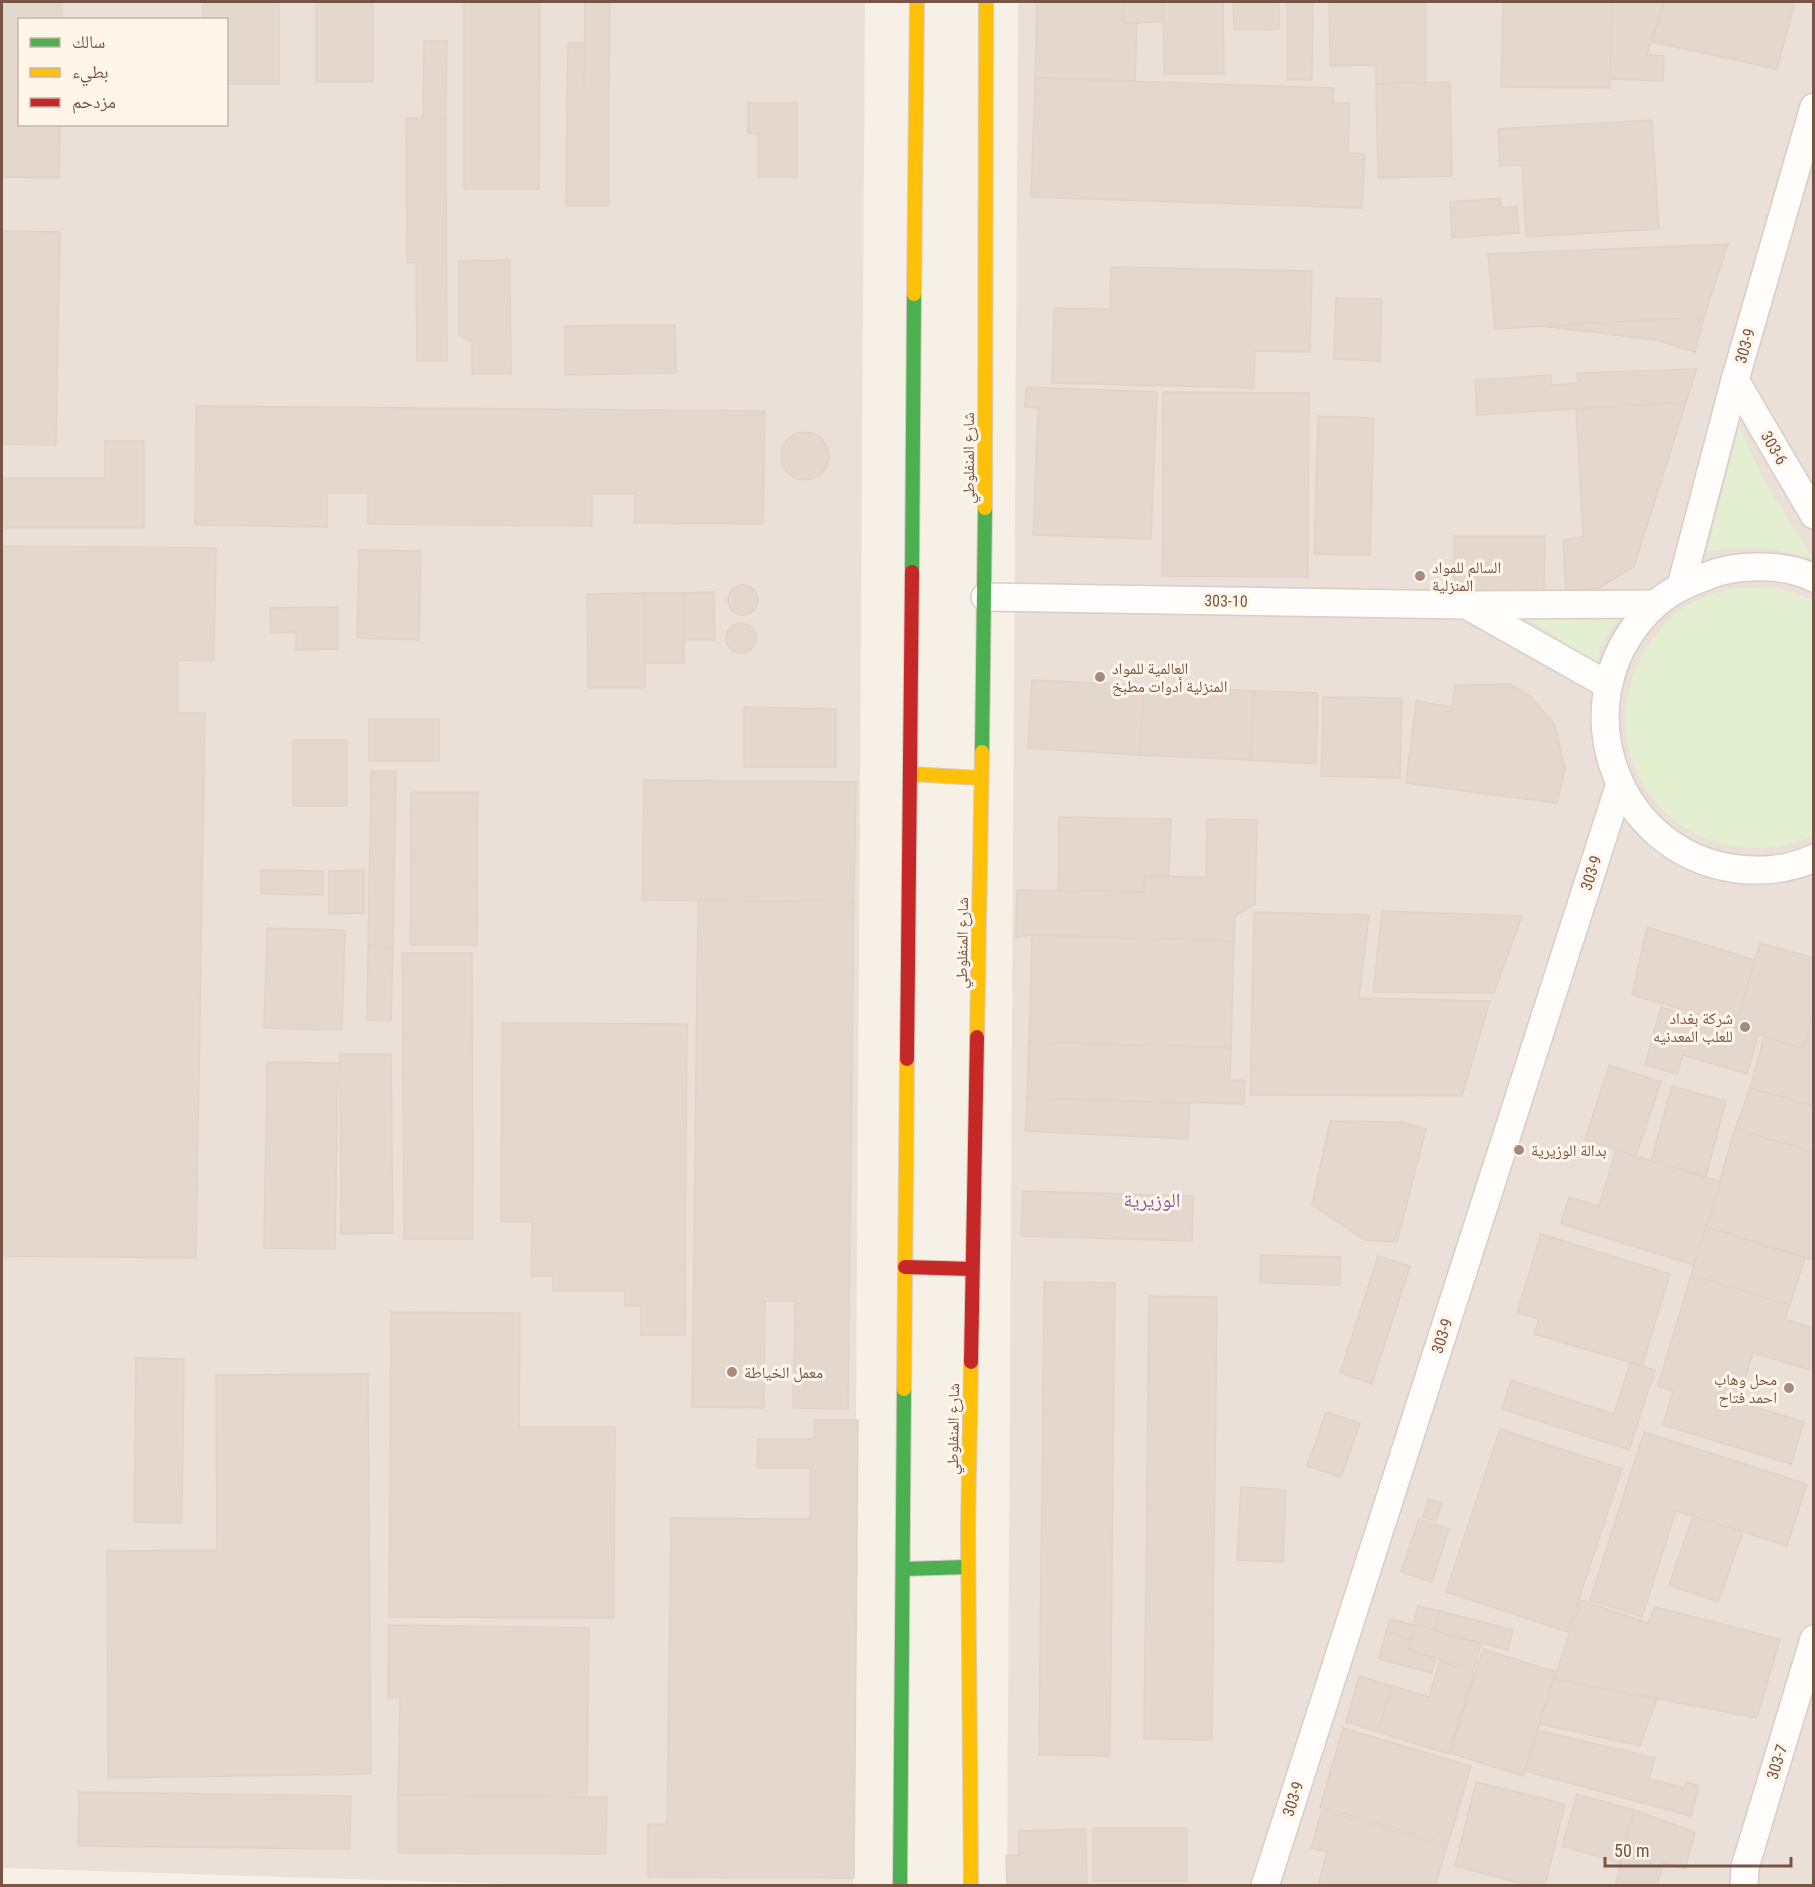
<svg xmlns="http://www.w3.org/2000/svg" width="1815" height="1887" font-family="'Roboto Condensed','Noto Naskh Arabic',sans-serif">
  <rect width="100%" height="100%" fill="#f7f0e7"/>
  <g fill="#eae0d8" fill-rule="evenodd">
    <path d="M 2,2 L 865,2 L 853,1885 L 540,1885 L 2,1868 ZM 20,20 L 226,20 L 226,124 L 20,124 Z"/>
    <path d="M 1018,2 L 1813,2 L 1813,1885 L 1007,1886 Z"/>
  </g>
  <g fill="#e4eed0">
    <path d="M 1739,427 L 1766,483 L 1813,559 C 1779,549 1742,544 1707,552 Z"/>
    <path d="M 1737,587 L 1779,588 L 1813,600 L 1813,835 C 1789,848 1761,851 1734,846 C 1637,830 1595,721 1650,642 C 1662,626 1679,608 1697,600 C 1710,594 1724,591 1737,587 Z"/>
    <path d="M 1618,618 L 1600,648 L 1598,664 L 1528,619 Z"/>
  </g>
  <g fill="#e4d8ce" stroke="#e1d2c9" stroke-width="1.5">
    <path d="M 3,2 L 62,2 L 62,20 L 20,20 L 20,124 L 60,124 L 59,178 L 2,177 Z"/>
    <path d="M 203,2 L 279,2 L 279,84 L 226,84 L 226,20 L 203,20 Z"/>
    <rect x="316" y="2" width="57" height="80"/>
    <path d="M 464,2 L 540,2 L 539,189 L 464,189 Z"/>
    <path d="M 585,2 L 610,2 L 609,90 L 584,90 Z"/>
    <path d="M 1037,2 L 1123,2 L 1123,23 L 1137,23 L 1135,81 L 1035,78 Z"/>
    <path d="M 1123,2 L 1163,2 L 1163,22 L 1123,23 Z"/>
    <path d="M 1163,2 L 1223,2 L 1224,74 L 1164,74 Z"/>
    <path d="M 1233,2 L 1279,2 L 1279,29 L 1234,30 Z"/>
    <path d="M 1287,2 L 1313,2 L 1312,80 L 1287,80 Z"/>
    <path d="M 1329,2 L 1426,2 L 1426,83 L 1376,84 L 1376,65 L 1330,66 Z"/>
    <path d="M 1503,2 L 1612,2 L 1610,88 L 1501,87 Z"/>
    <path d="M 1612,2 L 1664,2 L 1647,55 L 1664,56 L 1663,81 L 1610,79 Z"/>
    <path d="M 1664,2 L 1789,2 L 1795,3 L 1777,69 L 1652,42 Z"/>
    <path d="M 424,41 L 447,41 L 446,118 L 423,118 Z"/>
    <path d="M 568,43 L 585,43 L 584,90 L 567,90 Z"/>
    <path d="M 1035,78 L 1334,88 L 1333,103 L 1350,103 L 1348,153 L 1365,154 L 1362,208 L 1031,197 Z"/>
    <path d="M 1450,82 L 1452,176 L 1378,178 L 1376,84 Z"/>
    <path d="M 567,90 L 609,90 L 609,206 L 566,206 Z"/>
    <path d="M 748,103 L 797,103 L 797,177 L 758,177 L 758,134 L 748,134 Z"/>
    <path d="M 406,118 L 446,118 L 447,361 L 417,361 L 416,262 L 407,263 Z"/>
    <path d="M 1652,120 L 1659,229 L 1526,237 L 1522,165 L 1500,166 L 1498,129 Z"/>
    <path d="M 1501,198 L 1501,208 L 1517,206 L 1519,233 L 1452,238 L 1450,202 Z"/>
    <path d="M 2,231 L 60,232 L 56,445 L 2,444 Z"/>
    <path d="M 1728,244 L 1704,317 L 1495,329 L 1488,254 Z"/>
    <path d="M 510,260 L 511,374 L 472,374 L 472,342 L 459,335 L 459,261 Z"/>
    <path d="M 1111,267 L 1312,271 L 1310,352 L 1255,351 L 1254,388 L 1052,383 L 1054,308 L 1110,309 Z"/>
    <path d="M 1336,298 L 1382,299 L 1380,361 L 1334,359 Z"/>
    <path d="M 1704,317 L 1695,352 L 1656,340 L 1541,326 Z"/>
    <path d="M 675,325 L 676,373 L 565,375 L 565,326 Z"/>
    <path d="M 1697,369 L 1686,402 L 1477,415 L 1475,380 L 1551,375 L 1551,385 L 1578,383 L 1577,373 Z"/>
    <path d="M 1026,387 L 1157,392 L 1151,539 L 1033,535 L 1038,408 L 1025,407 Z"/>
    <path d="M 1163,392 L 1309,393 L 1308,577 L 1162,576 Z"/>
    <path d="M 1686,402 L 1634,567 L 1583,597 L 1566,594 L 1563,540 L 1583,537 L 1576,409 Z"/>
    <path d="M 196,406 L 765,411 L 763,524 L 634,523 L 635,494 L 592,494 L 592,526 L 368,524 L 368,493 L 327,493 L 327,527 L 195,525 Z"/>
    <path d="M 1318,416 L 1374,418 L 1370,555 L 1314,554 Z"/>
    <circle cx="805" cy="456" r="24"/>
    <path d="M 105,441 L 144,441 L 144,528 L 2,528 L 2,478 L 105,478 Z"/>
    <path d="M 1454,536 L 1545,536 L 1544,591 L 1454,590 Z"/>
    <path d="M 2,546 L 216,548 L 214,661 L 178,660 L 178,713 L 205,713 L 196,1258 L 2,1256 Z"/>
    <path d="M 359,550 L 421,551 L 419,640 L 357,638 Z"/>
    <circle cx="743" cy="600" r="15"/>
    <path d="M 714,592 L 715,640 L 684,640 L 684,593 Z"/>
    <path d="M 645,593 L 645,688 L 588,688 L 587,594 Z"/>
    <rect x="645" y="593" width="39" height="70"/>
    <path d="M 338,607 L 338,649 L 296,650 L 296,632 L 271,633 L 270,608 Z"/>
    <circle cx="741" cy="638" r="15"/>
    <path d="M 1032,680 L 1144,685 L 1140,755 L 1028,748 Z"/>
    <path d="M 1510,684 L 1531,697 L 1555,725 L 1565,769 L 1557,803 L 1406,783 L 1416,701 L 1452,707 L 1455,685 Z"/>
    <path d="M 1144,685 L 1254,691 L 1251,760 L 1140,755 Z"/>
    <path d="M 1254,691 L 1318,693 L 1316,764 L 1251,760 Z"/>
    <path d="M 1323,697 L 1402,698 L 1400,778 L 1321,776 Z"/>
    <path d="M 744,707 L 836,709 L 836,767 L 744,767 Z"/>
    <rect x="369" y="719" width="70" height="42"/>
    <rect x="293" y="740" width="54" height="66"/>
    <path d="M 371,771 L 396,771 L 393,948 L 368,947 Z"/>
    <path d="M 644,780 L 856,782 L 854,902 L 642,900 Z"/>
    <path d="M 411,792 L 478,792 L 477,945 L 410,945 Z"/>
    <path d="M 1059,817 L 1171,819 L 1169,876 L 1145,876 L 1144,892 L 1058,891 Z"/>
    <path d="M 1207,819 L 1257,820 L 1255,904 L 1235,916 L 1234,941 L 1032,935 L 1016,937 L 1017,890 L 1144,892 L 1145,876 L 1206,877 Z"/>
    <path d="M 261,870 L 323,871 L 323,895 L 261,894 Z"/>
    <path d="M 364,870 L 364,913 L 329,914 L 329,871 Z"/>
    <path d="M 698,900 L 854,902 L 848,1409 L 793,1408 L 795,1301 L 765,1301 L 764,1408 L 692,1407 Z"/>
    <path d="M 1382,911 L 1522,916 L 1494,993 L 1373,992 Z"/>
    <path d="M 1254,912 L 1369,915 L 1359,998 L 1490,1001 L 1462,1096 L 1250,1095 Z"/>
    <path d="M 1647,927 L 1755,960 L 1736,1025 L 1632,995 Z"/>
    <path d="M 267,928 L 345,930 L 342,1030 L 264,1028 Z"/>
    <path d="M 1032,935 L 1234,941 L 1231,1048 L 1029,1042 Z"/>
    <path d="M 1760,943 L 1814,958 L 1814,1011 L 1803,1048 L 1735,1028 Z"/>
    <path d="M 368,947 L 393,948 L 391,1021 L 367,1020 Z"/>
    <path d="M 402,953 L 472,953 L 473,1239 L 404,1239 Z"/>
    <path d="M 1661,1007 L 1758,1035 L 1747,1074 L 1683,1055 L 1677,1074 L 1645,1065 Z"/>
    <path d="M 1814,1011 L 1814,1106 L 1750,1088 L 1764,1037 L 1803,1048 Z"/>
    <path d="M 502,1023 L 687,1024 L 685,1335 L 641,1335 L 641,1306 L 625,1306 L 625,1291 L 553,1291 L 553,1276 L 531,1276 L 532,1222 L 501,1222 Z"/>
    <path d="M 1029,1042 L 1231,1048 L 1230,1080 L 1245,1080 L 1244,1104 L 1027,1098 Z"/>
    <path d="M 340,1054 L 391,1054 L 393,1233 L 341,1234 Z"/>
    <path d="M 267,1062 L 338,1063 L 335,1249 L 264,1248 Z"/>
    <path d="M 1609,1065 L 1661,1082 L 1636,1156 L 1585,1140 Z"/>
    <path d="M 1672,1086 L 1726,1101 L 1706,1176 L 1651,1161 Z"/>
    <path d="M 1750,1088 L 1814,1106 L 1814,1152 L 1735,1129 Z"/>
    <path d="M 1027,1098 L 1190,1103 L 1188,1139 L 1025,1131 Z"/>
    <path d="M 1330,1121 L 1402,1122 L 1426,1129 L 1397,1242 L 1364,1240 L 1312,1205 Z"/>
    <path d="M 1735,1129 L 1814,1152 L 1814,1260 L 1706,1227 Z"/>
    <path d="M 1616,1150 L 1721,1182 L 1694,1265 L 1561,1224 L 1569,1197 L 1599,1206 Z"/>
    <path d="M 1023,1191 L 1193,1196 L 1192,1241 L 1021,1236 Z"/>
    <path d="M 1706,1227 L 1805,1258 L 1790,1305 L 1691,1275 Z"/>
    <path d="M 1541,1234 L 1670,1274 L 1642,1366 L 1534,1334 L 1539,1319 L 1517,1313 Z"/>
    <path d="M 1261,1255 L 1341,1257 L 1340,1285 L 1260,1283 Z"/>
    <path d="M 1378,1256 L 1410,1266 L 1372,1384 L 1340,1373 Z"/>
    <path d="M 1691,1275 L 1790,1305 L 1785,1319 L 1814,1328 L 1814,1371 L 1753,1353 L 1738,1402 L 1804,1422 L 1791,1464 L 1663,1425 L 1673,1391 L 1658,1386 Z"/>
    <path d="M 1044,1282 L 1115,1283 L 1110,1756 L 1039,1755 Z"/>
    <path d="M 1149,1296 L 1217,1297 L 1212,1740 L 1144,1739 Z"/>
    <path d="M 391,1312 L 520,1313 L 519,1427 L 615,1427 L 614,1618 L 389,1617 Z"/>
    <path d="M 136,1358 L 184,1359 L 182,1523 L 134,1522 Z"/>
    <path d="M 1630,1363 L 1655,1370 L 1629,1450 L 1502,1409 L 1511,1380 L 1614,1414 Z"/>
    <path d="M 368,1374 L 371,1774 L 108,1778 L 107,1551 L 217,1550 L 216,1375 Z"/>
    <path d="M 1326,1412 L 1360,1423 L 1341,1477 L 1307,1466 Z"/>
    <path d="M 815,1420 L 858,1420 L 854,1878 L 648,1877 L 648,1824 L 667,1824 L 671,1518 L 810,1519 L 810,1468 L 757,1468 L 758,1439 L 814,1439 Z"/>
    <path d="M 1500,1429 L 1622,1469 L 1568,1632 L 1446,1592 Z"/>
    <path d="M 1644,1432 L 1807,1484 L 1787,1546 L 1676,1511 L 1642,1617 L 1590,1600 Z"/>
    <path d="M 1241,1487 L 1286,1490 L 1283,1562 L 1237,1560 Z"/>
    <path d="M 1428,1499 L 1442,1503 L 1436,1521 L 1423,1517 Z"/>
    <path d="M 1693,1516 L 1743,1532 L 1718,1602 L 1669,1585 Z"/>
    <path d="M 1419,1519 L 1449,1529 L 1432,1582 L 1401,1572 Z"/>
    <path d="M 1581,1600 L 1648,1623 L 1655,1607 L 1780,1639 L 1757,1718 L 1554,1679 Z"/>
    <path d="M 1418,1606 L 1440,1611 L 1435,1631 L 1415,1625 L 1411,1639 L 1386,1632 L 1390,1619 L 1413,1625 Z"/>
    <path d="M 1440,1611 L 1513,1630 L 1508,1650 L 1435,1631 Z"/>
    <path d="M 389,1625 L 589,1628 L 587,1797 L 398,1795 L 400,1698 L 388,1698 Z"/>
    <path d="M 1415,1625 L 1481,1644 L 1474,1669 L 1408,1650 Z"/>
    <path d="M 1386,1632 L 1411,1639 L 1408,1650 L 1436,1658 L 1432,1673 L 1379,1659 Z"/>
    <path d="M 1483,1649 L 1556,1672 L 1523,1776 L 1450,1753 Z"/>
    <path d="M 1440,1661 L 1474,1672 L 1449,1754 L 1378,1732 L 1392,1686 L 1429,1697 Z"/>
    <path d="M 1359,1676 L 1392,1686 L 1378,1732 L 1346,1722 Z"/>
    <path d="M 1554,1679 L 1657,1699 L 1640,1746 L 1539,1724 Z"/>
    <path d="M 1343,1728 L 1471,1766 L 1448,1844 L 1320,1807 Z"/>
    <path d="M 1538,1730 L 1655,1758 L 1649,1779 L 1685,1788 L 1686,1782 L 1699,1786 L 1691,1816 L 1525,1771 Z"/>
    <path d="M 1476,1782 L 1565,1804 L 1545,1886 L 1531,1886 L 1455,1866 Z"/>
    <path d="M 79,1792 L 351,1796 L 350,1849 L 78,1846 Z"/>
    <path d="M 1577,1794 L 1634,1810 L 1620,1863 L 1562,1846 Z"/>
    <path d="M 398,1795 L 607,1797 L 606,1854 L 398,1853 Z"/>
    <path d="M 1322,1810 L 1447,1846 L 1435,1886 L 1318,1886 L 1327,1852 L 1311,1848 Z"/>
    <path d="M 1634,1810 L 1695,1832 L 1685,1869 L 1663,1863 L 1657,1886 L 1615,1886 Z"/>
    <rect x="1093" y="1828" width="94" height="53"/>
    <path d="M 1086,1829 L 1087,1886 L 1007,1886 L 1006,1856 L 1019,1855 L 1018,1831 Z"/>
  </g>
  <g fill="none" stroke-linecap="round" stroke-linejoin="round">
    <defs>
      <g id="street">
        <path d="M 1735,380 L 1814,515"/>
        <path d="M 1814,578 C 1785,563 1736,564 1707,576 C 1689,583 1671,590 1656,604 C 1559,691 1609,853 1738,869 C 1763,872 1791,869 1814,858"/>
        <path d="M 1681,586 L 1735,380 L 1814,107"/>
        <path d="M 985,597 L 1467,605 L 1655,604"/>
        <path d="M 1468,606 L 1608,685"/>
        <path d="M 1265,1886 L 1619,787"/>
        <path d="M 1744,1886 L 1745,1867 L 1814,1639"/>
      </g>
      <g id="fast">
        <path d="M 912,572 L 914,294"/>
        <path d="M 982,752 L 985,508"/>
        <path d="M 903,1569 L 968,1567"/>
        <path d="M 900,1886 L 904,1389"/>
      </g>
      <g id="slow">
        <path d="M 914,294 L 917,2"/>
        <path d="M 985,508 L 986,2"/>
        <path d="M 910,774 L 981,778"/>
        <path d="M 977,1037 L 982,752"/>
        <path d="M 904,1389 L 907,1059"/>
        <path d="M 971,1886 L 968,1530 L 971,1362"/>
      </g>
      <g id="jam">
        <path d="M 907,1059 L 912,572"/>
        <path d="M 905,1267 L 972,1269"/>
        <path d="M 971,1362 L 977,1037"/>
      </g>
    </defs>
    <use href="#street" stroke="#d9cdc5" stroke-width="30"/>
    <use href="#fast" stroke="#d8ccc3" stroke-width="16"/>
    <use href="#slow" stroke="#d8ccc3" stroke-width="16"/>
    <use href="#jam" stroke="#d8ccc3" stroke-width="16"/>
    <use href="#street" stroke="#fefdfb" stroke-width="27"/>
    <use href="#fast" stroke="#4caf50" stroke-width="14"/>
    <use href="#slow" stroke="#ffc107" stroke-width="14"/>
    <use href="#jam" stroke="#c62828" stroke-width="14"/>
  </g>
  <g fill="#a48b7e" stroke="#fff5e9" stroke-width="2">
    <circle cx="1420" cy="576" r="6"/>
    <circle cx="1100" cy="677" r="6"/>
    <circle cx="1745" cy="1027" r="6"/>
    <circle cx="1519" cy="1150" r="6"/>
    <circle cx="732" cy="1372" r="6"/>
    <circle cx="1789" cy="1388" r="6"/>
  </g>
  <g text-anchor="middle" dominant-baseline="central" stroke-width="6" stroke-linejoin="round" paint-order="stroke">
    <g font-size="16" fill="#785445" stroke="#fff5e9">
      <text transform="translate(1745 346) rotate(-74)">303-9</text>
      <text transform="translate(1774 448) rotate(60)">303-6</text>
      <text transform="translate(968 458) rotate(-90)">شارع المنفلوطي</text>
      <text transform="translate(1226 601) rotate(1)">303-10</text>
      <text transform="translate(1591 873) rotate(-72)">303-9</text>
      <text transform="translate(962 943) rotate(-89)">شارع المنفلوطي</text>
      <text transform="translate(1442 1336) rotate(-72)">303-9</text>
      <text transform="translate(953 1429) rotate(-89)">شارع المنفلوطي</text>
      <text transform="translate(1777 1762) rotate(-73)">303-7</text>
      <text transform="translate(1293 1799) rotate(-72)">303-9</text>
    </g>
    <g font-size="16" fill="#785445" stroke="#fff5e9" text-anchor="start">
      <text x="1432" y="567">السالم للمواد<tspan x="1432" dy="18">المنزلية</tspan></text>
      <text x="1112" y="668">العالمية للمواد<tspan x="1112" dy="18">المنزلية أدوات مطبخ</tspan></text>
      <text x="1733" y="1018" text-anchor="end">شركة بغداد<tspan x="1733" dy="18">للعلب المعدنيه</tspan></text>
      <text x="1531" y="1150">بدالة الوزيرية</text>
      <text x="744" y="1372">معمل الخياطة</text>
      <text x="1777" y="1379" text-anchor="end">محل وهاب<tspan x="1777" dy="18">احمد فتاح</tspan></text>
    </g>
    <g font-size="20" fill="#84609c" stroke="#fff5e9">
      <text x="1152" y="1200">الوزيرية</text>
    </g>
  </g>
  <rect width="1815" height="1887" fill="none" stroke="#785445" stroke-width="6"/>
  <rect x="18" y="18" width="210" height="108" fill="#fff5e9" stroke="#c9b5a7" stroke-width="1.5"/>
  <rect x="30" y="38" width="30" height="9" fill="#4caf50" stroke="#c9b5a7" stroke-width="1.5"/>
  <text x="72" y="48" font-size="18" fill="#785445">سالك</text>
  <rect x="30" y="68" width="30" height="9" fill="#ffc107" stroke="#c9b5a7" stroke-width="1.5"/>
  <text x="72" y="78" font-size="18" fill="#785445">بطيء</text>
  <rect x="30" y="98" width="30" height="9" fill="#c62828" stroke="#c9b5a7" stroke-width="1.5"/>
  <text x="72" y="108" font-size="18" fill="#785445">مزدحم</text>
  <path d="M1605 1857v9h186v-9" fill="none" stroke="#785445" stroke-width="3"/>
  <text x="1614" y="1857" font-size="18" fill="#785445" stroke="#fff5e9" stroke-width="4.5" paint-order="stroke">50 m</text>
</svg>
